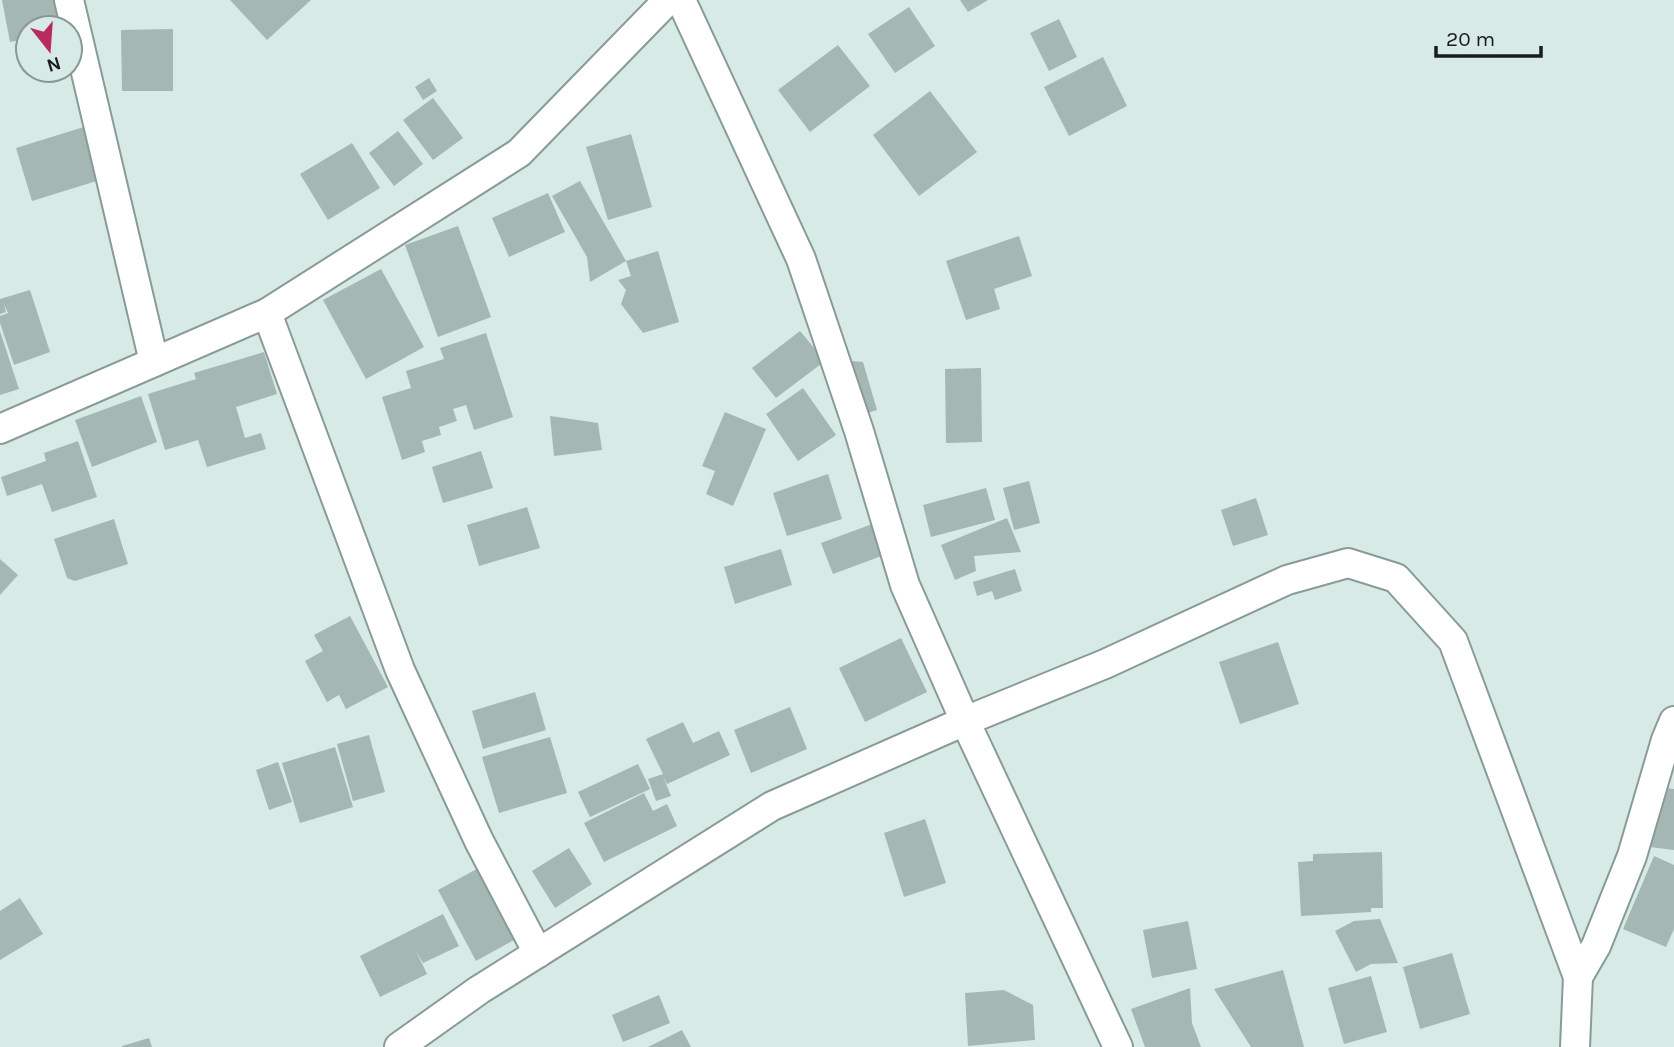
<svg xmlns="http://www.w3.org/2000/svg" width="1674" height="1047" font-family="Karla,sans-serif">
  <rect width="100%" height="100%" fill="#d7eae5"/>
  <g fill="#a5b7b3">
    <path d="M 2,0 L 64,0 L 68,28 L 28,28 L 28,39 L 10,42 Z"/>
    <path d="M 230,0 L 311,0 L 267,40 Z"/>
    <path d="M 960,0 L 988,0 L 968,12 Z"/>
    <path d="M 909,7 L 935,46 L 895,73 L 868,34 Z"/>
    <path d="M 1059,19 L 1077,57 L 1049,71 L 1030,33 Z"/>
    <path d="M 173,29 L 173,91 L 122,91 L 121,30 Z"/>
    <path d="M 838,45 L 870,86 L 810,132 L 778,90 Z"/>
    <path d="M 1103,57 L 1127,106 L 1069,136 L 1044,87 Z"/>
    <path d="M 429,78 L 437,91 L 423,100 L 415,87 Z"/>
    <path d="M 930,91 L 977,152 L 919,196 L 873,135 Z"/>
    <path d="M 433,98 L 463,138 L 433,160 L 403,120 Z"/>
    <path d="M 87,126 L 103,179 L 32,201 L 16,148 Z"/>
    <path d="M 398,131 L 423,164 L 394,186 L 369,153 Z"/>
    <path d="M 631,134 L 652,207 L 608,220 L 586,147 Z"/>
    <path d="M 352,143 L 380,188 L 328,220 L 300,174 Z"/>
    <path d="M 580,181 L 626,261 L 590,282 L 587,257 L 552,196 Z"/>
    <path d="M 548,193 L 565,232 L 509,257 L 492,218 Z"/>
    <path d="M 458,226 L 491,317 L 438,337 L 405,245 Z"/>
    <path d="M 1019,236 L 1032,276 L 994,289 L 1000,309 L 966,320 L 946,261 Z"/>
    <path d="M 658,251 L 679,322 L 643,333 L 621,304 L 626,290 L 618,280 L 631,276 L 626,261 Z"/>
    <path d="M 381,269 L 424,347 L 366,379 L 323,300 Z"/>
    <path d="M 30,290 L 50,352 L 14,365 L 0,323 L 0,316 L 8,313 L 4,304 L 6,312 L 0,314 L 0,299 Z"/>
    <path d="M 0,331 L 19,389 L 0,395 Z"/>
    <path d="M 800,331 L 825,361 L 776,398 L 752,368 Z"/>
    <path d="M 486,333 L 513,417 L 474,430 L 466,405 L 453,409 L 457,421 L 439,427 L 441,435 L 422,441 L 425,452 L 402,460 L 382,397 L 411,388 L 406,371 L 444,359 L 440,348 Z"/>
    <path d="M 264,352 L 277,394 L 236,407 L 245,438 L 261,433 L 266,449 L 207,467 L 198,440 L 165,450 L 148,394 L 196,379 L 194,373 Z"/>
    <path d="M 841,360 L 863,362 L 877,410 L 858,416 Z"/>
    <path d="M 981,368 L 982,442 L 946,443 L 945,369 Z"/>
    <path d="M 803,388 L 836,435 L 798,461 L 766,414 Z"/>
    <path d="M 141,396 L 157,442 L 92,467 L 75,420 Z"/>
    <path d="M 725,412 L 766,429 L 733,506 L 706,494 L 715,471 L 702,466 Z"/>
    <path d="M 550,416 L 598,423 L 602,450 L 554,456 Z"/>
    <path d="M 78,441 L 97,497 L 52,512 L 42,484 L 7,496 L 1,477 L 46,461 L 44,453 Z"/>
    <path d="M 481,451 L 493,488 L 443,503 L 432,467 Z"/>
    <path d="M 828,474 L 842,519 L 787,536 L 773,493 Z"/>
    <path d="M 1029,481 L 1040,523 L 1014,530 L 1003,488 Z"/>
    <path d="M 986,488 L 995,520 L 931,537 L 923,505 Z"/>
    <path d="M 1256,498 L 1268,535 L 1233,546 L 1221,510 Z"/>
    <path d="M 527,507 L 540,548 L 479,566 L 467,525 Z"/>
    <path d="M 1007,518 L 1021,552 L 974,556 L 976,571 L 955,580 L 941,545 Z"/>
    <path d="M 114,519 L 128,564 L 75,581 L 67,578 L 54,539 Z"/>
    <path d="M 875,523 L 887,554 L 833,574 L 821,543 Z"/>
    <path d="M 781,549 L 792,585 L 735,604 L 724,567 Z"/>
    <path d="M 0,559 L 18,575 L 0,595 Z"/>
    <path d="M 1015,569 L 1022,591 L 995,600 L 992,591 L 977,596 L 973,582 Z"/>
    <path d="M 350,616 L 388,687 L 346,709 L 339,695 L 327,702 L 305,661 L 323,651 L 314,635 Z"/>
    <path d="M 901,638 L 927,692 L 865,722 L 839,668 Z"/>
    <path d="M 1278,642 L 1299,704 L 1240,724 L 1219,662 Z"/>
    <path d="M 535,692 L 546,730 L 483,749 L 472,711 Z"/>
    <path d="M 790,707 L 807,749 L 751,773 L 734,730 Z"/>
    <path d="M 683,722 L 693,743 L 719,731 L 730,755 L 667,784 L 663,776 L 671,796 L 656,801 L 648,779 L 663,774 L 646,739 Z"/>
    <path d="M 369,735 L 385,792 L 353,801 L 337,744 Z"/>
    <path d="M 550,737 L 567,793 L 499,813 L 482,757 Z"/>
    <path d="M 335,747 L 353,807 L 300,823 L 282,763 Z"/>
    <path d="M 278,762 L 292,802 L 269,810 L 256,770 Z"/>
    <path d="M 638,764 L 650,789 L 590,817 L 578,792 Z"/>
    <path d="M 1659,787 L 1674,789 L 1674,850 L 1650,847 Z"/>
    <path d="M 644,793 L 653,811 L 667,804 L 677,826 L 604,862 L 584,823 Z"/>
    <path d="M 925,819 L 946,883 L 904,897 L 884,833 Z"/>
    <path d="M 569,848 L 592,884 L 555,908 L 532,871 Z"/>
    <path d="M 1382,852 L 1383,908 L 1371,908 L 1371,912 L 1301,916 L 1298,862 L 1313,861 L 1313,854 Z"/>
    <path d="M 1654,856 L 1674,865 L 1674,929 L 1666,947 L 1623,929 Z"/>
    <path d="M 486,864 L 525,934 L 476,961 L 438,890 Z"/>
    <path d="M 20,898 L 43,934 L 0,960 L 0,911 Z"/>
    <path d="M 443,914 L 459,946 L 423,963 L 416,951 L 427,974 L 380,997 L 360,956 Z"/>
    <path d="M 1380,919 L 1398,963 L 1371,964 L 1356,972 L 1335,931 L 1354,921 Z"/>
    <path d="M 1188,921 L 1197,969 L 1152,978 L 1143,930 Z"/>
    <path d="M 1452,953 L 1470,1014 L 1420,1029 L 1403,967 Z"/>
    <path d="M 1283,970 L 1304,1047 L 1251,1047 L 1214,989 Z"/>
    <path d="M 1371,976 L 1387,1032 L 1344,1044 L 1328,988 Z"/>
    <path d="M 1190,988 L 1192,1023 L 1201,1047 L 1145,1047 L 1131,1009 Z"/>
    <path d="M 1004,990 L 1033,1005 L 1035,1040 L 968,1046 L 965,993 Z"/>
    <path d="M 659,995 L 670,1023 L 623,1042 L 612,1015 Z"/>
    <path d="M 682,1030 L 691,1047 L 648,1047 Z"/>
    <path d="M 149,1038 L 152,1047 L 122,1047 L 122,1046 Z"/>
  </g>
  <g fill="none" stroke-linecap="round" stroke-linejoin="round">
    <defs>
      <g id="minor">
        <path d="M 69,0 L 154,362"/>
        <path d="M 681,0 L 801,259 L 859,431 L 905,585 L 965,721 L 1118,1047"/>
        <path d="M 267,313 L 400,670 L 479,841 L 538,953"/>
        <path d="M 0,429 L 267,313 L 519,153 L 668,0"/>
        <path d="M 1578,977 L 1596,946 L 1632,856 L 1666,740 L 1674,721"/>
        <path d="M 399,1047 L 479,990 L 772,806 L 965,721 L 1105,664 L 1287,580 L 1348,563 L 1396,578 L 1453,641 L 1578,977 L 1575,1047"/>
      </g>
    </defs>
    <use href="#minor" stroke="#899b96" stroke-width="32"/>
    <use href="#minor" stroke="#fff" stroke-width="28"/>
  </g>
  <g transform="translate(49 49) rotate(163)"><circle r="33" fill="#d7eae5" stroke="#8a9895" stroke-width="2"/>
  <path d="M0-5L12 26L0 18L-12 26Z" fill="#b82b5f"/>
  <text y="-10" font-size="19" font-weight="bold" text-anchor="middle" fill="#171e1d">N</text>
  </g>
  <path d="M1436 46v10h105v-10" fill="none" stroke="#171e1d" stroke-width="3.5"/>
  <text x="1446" y="46" font-size="21" fill="#171e1d" stroke="#d7eae5" stroke-width="5" paint-order="stroke">20 m</text>
</svg>
